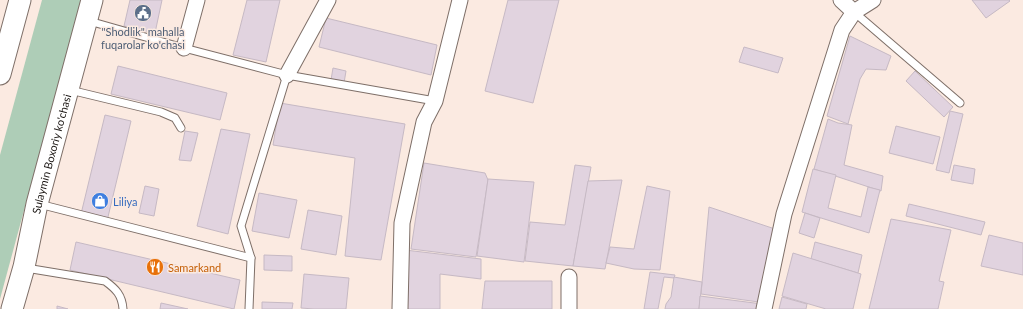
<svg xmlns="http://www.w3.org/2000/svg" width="1023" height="309" font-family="Lato,sans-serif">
  <rect width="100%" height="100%" fill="#fbeae1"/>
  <path fill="#aecdb7" d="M 42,0 L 81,0 L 0,299 L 0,155 Z"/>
  <g fill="#e1d3df" stroke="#c6b9c4">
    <path d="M 130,0 L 162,0 L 155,33 L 124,26 Z"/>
    <path d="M 247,0 L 280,0 L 266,62 L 233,55 Z"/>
    <path d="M 508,0 L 559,0 L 533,103 L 485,91 Z"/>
    <path d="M 972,0 L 1009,0 L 1010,1 L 986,18 Z"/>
    <path d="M 326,18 L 437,45 L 431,75 L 319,47 Z"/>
    <path d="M 850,36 L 891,56 L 886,70 L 866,69 L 860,79 L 848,124 L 827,116 Z"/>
    <path d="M 744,47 L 783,58 L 778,73 L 739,62 Z"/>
    <path d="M 118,66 L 227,93 L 220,120 L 111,94 Z"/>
    <path d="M 333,68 L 346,71 L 344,83 L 331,80 Z"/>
    <path d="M 915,71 L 953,107 L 944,117 L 906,81 Z"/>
    <path d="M 280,103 L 405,124 L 381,260 L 345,256 L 355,158 L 273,145 Z"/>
    <path d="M 950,111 L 963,114 L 949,173 L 936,170 Z"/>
    <path d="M 105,115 L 131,121 L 107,221 L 81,214 Z"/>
    <path d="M 828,119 L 838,123 L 852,125 L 844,165 L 883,176 L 881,191 L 814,169 Z"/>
    <path d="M 896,126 L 940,137 L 933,164 L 889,153 Z"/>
    <path d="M 221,129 L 250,134 L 228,234 L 197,226 Z"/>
    <path d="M 185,131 L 198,133 L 191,161 L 179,160 Z"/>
    <path d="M 424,163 L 485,173 L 488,180 L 476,257 L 411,249 Z"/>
    <path d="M 575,165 L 591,167 L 573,266 L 525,261 L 530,222 L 565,225 Z"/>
    <path d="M 954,165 L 975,169 L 973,184 L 951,180 Z"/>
    <path d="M 813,169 L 836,175 L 828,208 L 861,217 L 868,187 L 880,190 L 869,233 L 802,212 Z"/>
    <path d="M 488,179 L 534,182 L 524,262 L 477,256 Z"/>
    <path d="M 622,180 L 605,269 L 573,266 L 588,181 Z"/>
    <path d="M 145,186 L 159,189 L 154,216 L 139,213 Z"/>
    <path d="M 647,186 L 670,191 L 660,270 L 634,269 L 606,263 L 610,247 L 634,249 Z"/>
    <path d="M 259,193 L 297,200 L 289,238 L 252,231 Z"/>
    <path d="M 909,204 L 985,222 L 981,235 L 906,216 Z"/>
    <path d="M 709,207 L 781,231 L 766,303 L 701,294 Z"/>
    <path d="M 308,210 L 342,216 L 336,255 L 301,249 Z"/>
    <path d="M 805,213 L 820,218 L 814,238 L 799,233 Z"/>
    <path d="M 891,219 L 951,230 L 939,281 L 944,282 L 938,309 L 869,309 Z"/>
    <path d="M 989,235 L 1023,243 L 1023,275 L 981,266 Z"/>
    <path d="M 76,242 L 240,280 L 234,309 L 70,270 Z"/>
    <path d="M 815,242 L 862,255 L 858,273 L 811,259 Z"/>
    <path d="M 405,250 L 481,259 L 481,279 L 440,274 L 440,309 L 405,309 Z"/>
    <path d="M 793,253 L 861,274 L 853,309 L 826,309 L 782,296 Z"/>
    <path d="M 264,255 L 292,256 L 292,271 L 264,270 Z"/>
    <path d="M 650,272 L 675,275 L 674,278 L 664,277 L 658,309 L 644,309 Z"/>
    <path d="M 304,274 L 349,278 L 346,309 L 314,309 L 301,308 Z"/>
    <path d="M 674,277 L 702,282 L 699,309 L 665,309 L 666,304 L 671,297 Z"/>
    <path d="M 485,281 L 552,281 L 552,309 L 482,309 Z"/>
    <path d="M 700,296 L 762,304 L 761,309 L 699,309 Z"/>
    <path d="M 782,297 L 807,304 L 806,309 L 779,309 Z"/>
    <path d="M 262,302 L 293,303 L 292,309 L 262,309 Z"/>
    <path d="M 161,303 L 188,309 L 160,309 Z"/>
    <path d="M 57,306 L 68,309 L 57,309 Z"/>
  </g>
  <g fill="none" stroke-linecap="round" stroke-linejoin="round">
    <defs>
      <g id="lane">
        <path d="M 854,12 L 960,103"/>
        <path d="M 89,21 L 184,48 L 287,75 L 241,226 L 251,258 L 249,309"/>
        <path d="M 287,75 L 435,101"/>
        <path d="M 70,90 L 161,112 L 175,118 L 181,128"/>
        <path d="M 39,204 L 251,258"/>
        <path d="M 26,268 L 105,281 C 116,289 122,295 123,309"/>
      </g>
      <g id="street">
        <path d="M 841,0 L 854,12"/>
        <path d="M 184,48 L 197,0"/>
        <path d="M 287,75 L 328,0"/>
        <path d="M 569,277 L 569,309"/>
        <path d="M 400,309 L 402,223 L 424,122 L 435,101 L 460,0"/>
        <path d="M 764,309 L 784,214 L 842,30 L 854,12 L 873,0"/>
      </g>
      <g id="secondary">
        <path d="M 0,74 L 20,0"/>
        <path id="s1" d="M 12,309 L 24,267 L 37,204 L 92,0"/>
      </g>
    </defs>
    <use href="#lane" stroke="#7e6f68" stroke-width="9"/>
    <use href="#street" stroke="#7e6f68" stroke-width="17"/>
    <use href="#secondary" stroke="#7e6f68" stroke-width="23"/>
    <use href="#lane" stroke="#fff" stroke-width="7"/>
    <use href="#street" stroke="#fff" stroke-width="15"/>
    <use href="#secondary" stroke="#fff" stroke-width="21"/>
  </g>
  <defs>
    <symbol id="civic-disc" viewBox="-11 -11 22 22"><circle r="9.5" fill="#5c6f8a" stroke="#fbeae1"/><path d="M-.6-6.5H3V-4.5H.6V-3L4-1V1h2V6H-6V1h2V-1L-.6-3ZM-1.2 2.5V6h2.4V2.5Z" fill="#fff"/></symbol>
    <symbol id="shop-disc" viewBox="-11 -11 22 22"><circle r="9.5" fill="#3f7fe0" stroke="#fbeae1"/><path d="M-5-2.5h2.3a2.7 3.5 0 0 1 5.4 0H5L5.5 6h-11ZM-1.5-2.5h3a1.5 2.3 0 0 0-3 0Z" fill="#fff"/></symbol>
    <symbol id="restaurant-disc" viewBox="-11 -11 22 22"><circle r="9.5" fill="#e8710a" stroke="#fbeae1"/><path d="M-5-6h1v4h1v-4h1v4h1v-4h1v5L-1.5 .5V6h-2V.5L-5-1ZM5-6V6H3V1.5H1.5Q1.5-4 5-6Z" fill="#fff"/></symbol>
  </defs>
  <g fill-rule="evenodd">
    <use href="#civic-disc" x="133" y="3" width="20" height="20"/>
    <use href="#shop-disc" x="90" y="191" width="20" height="20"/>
    <use href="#restaurant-disc" x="145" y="257" width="20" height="20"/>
  </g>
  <g text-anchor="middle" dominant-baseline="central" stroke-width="3" stroke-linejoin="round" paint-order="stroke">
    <g font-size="11" fill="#4e5e75" stroke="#fbeae1">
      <text x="143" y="31">"Shodlik" mahalla<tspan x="143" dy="13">fuqarolar ko'chasi</tspan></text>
    </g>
    <g font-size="11" fill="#1d1815" stroke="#fbeae1">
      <text stroke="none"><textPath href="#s1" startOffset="160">Sulaymin Boxoriy ko'chasi</textPath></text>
    </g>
    <g font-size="11" fill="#366cbe" stroke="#fbeae1" text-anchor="start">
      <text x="113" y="201">Liliya</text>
    </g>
    <g font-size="11" fill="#c56008" stroke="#fbeae1" text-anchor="start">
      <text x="168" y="267">Samarkand</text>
    </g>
  </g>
</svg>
